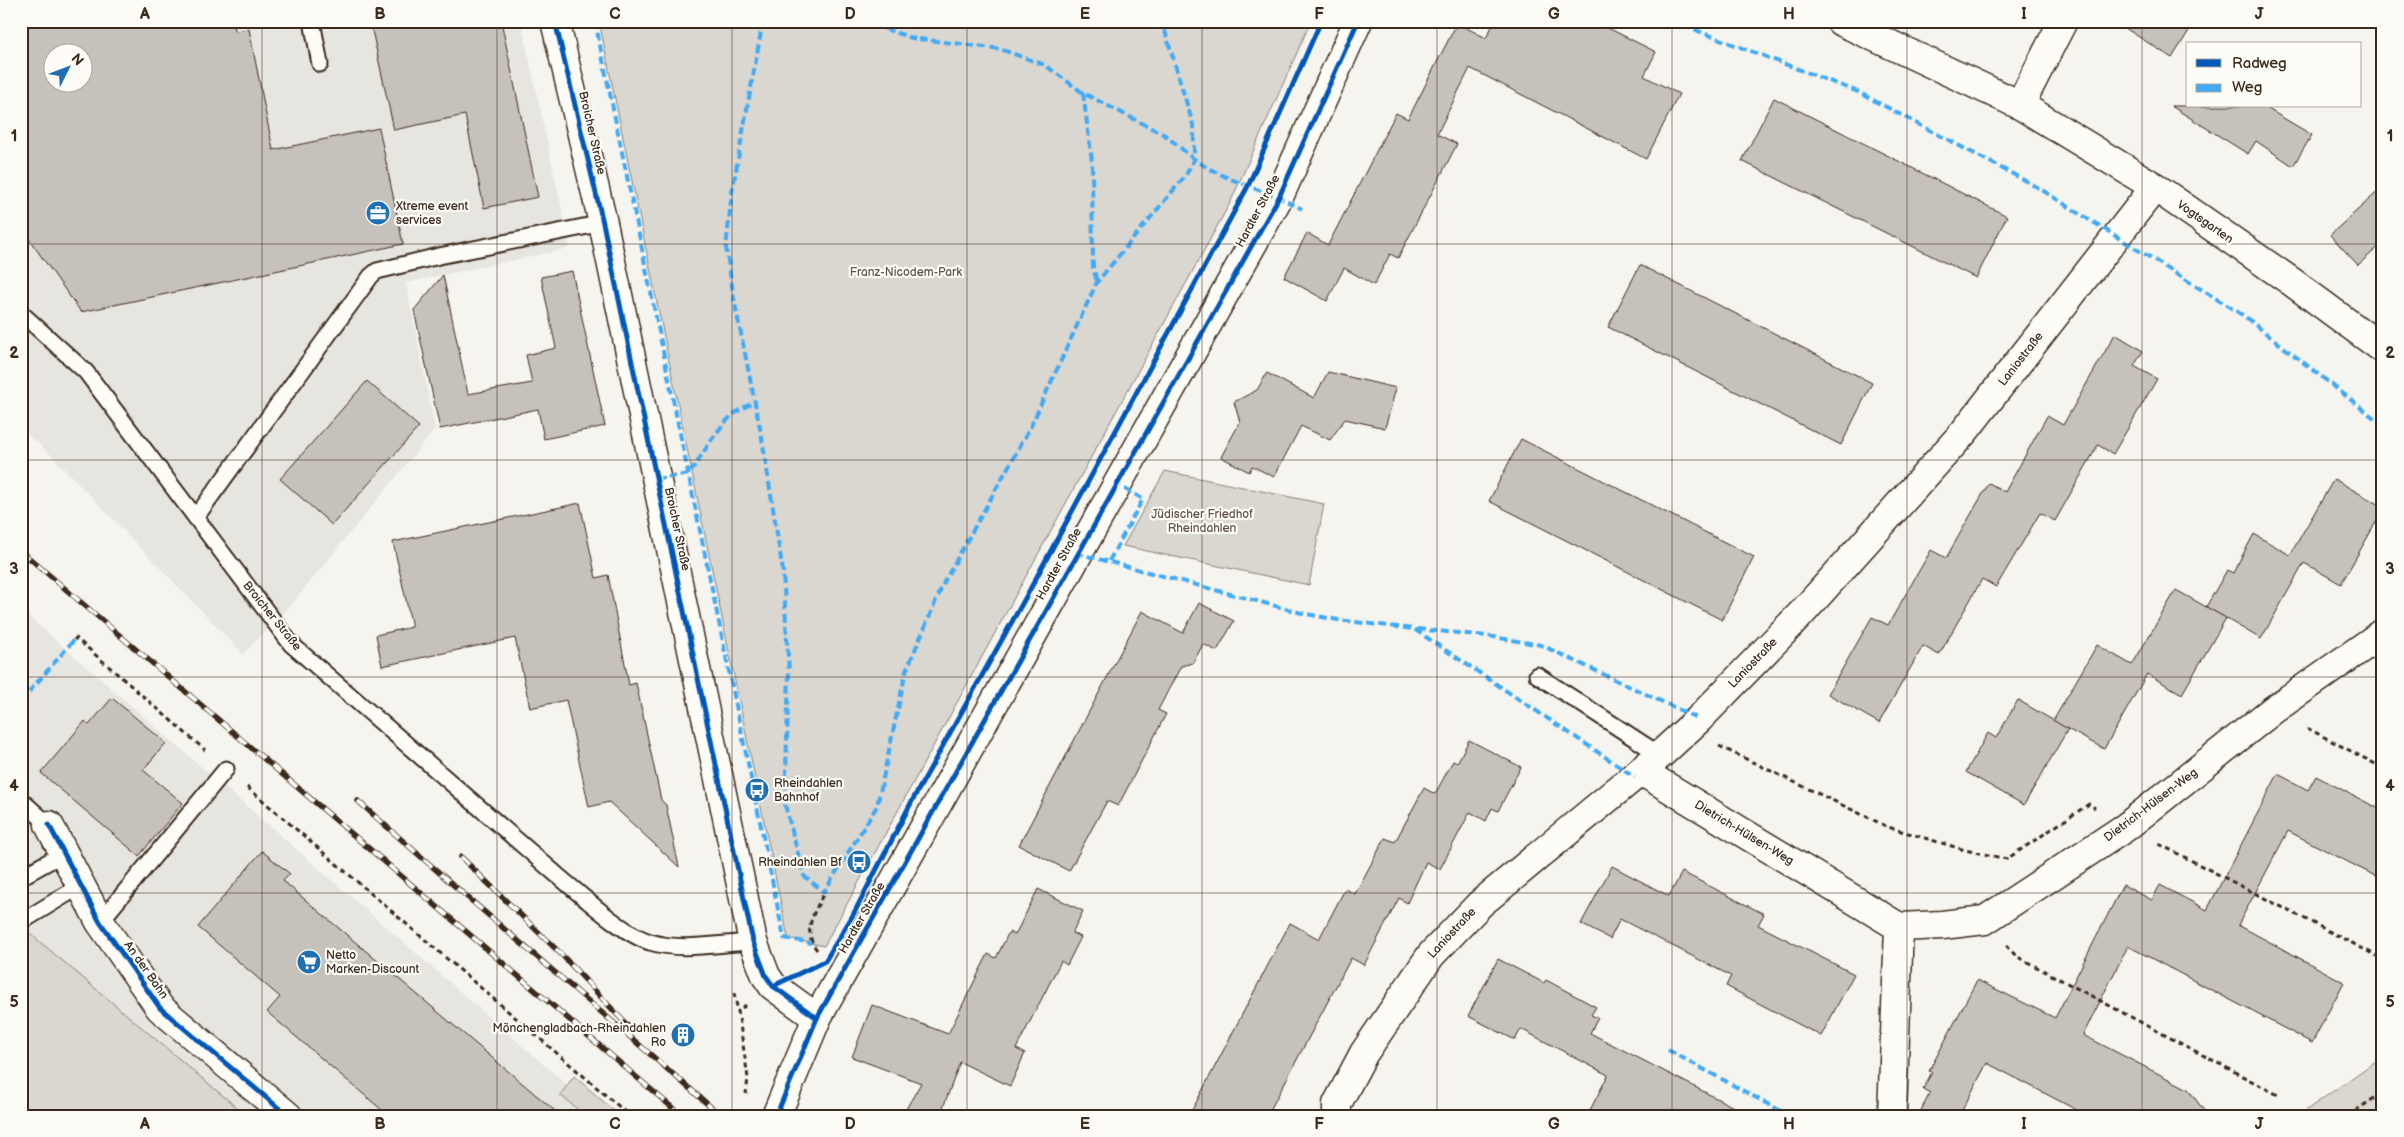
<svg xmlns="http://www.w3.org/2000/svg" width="2404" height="1137" font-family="'Balsamiq Sans',sans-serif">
  <rect width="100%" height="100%" fill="#f5f4ee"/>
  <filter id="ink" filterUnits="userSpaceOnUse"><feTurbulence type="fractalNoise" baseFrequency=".02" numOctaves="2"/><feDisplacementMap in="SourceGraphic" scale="10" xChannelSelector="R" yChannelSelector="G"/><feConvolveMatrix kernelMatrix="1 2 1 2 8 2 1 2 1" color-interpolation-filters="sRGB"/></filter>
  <g filter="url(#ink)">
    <g fill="#e7e5df" fill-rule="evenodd">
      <path d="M 21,21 L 521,21 L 570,248 L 406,283 L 435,429 L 291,605 L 243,654 L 48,452 L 21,429 ZM 52,52 L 82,52 L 82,82 L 52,82 Z"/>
      <path d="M 21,610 L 603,1116 L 247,1116 L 27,931 L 21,939 Z"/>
    </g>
    <g fill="#dad6d0" stroke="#8a8077">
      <path d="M 599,21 L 1311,21 L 1231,201 L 824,946 L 788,938 Z"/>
      <path d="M 1165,471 L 1324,504 L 1309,585 L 1123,546 Z"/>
      <path d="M 27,931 L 247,1116 L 21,1116 L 21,939 Z"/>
      <path d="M 2383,1056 L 2383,1116 L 2298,1116 Z"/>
      <path d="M 574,1076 L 620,1116 L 586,1116 L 560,1095 Z"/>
    </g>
    <g fill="#c7c1bb" stroke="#3b2a1e" fill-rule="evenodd">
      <path d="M 21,21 L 234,21 L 235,31 L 249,29 L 273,150 L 379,128 L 403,244 L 81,312 L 21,228 ZM 52,52 L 82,52 L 82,82 L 52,82 Z"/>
      <path d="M 370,21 L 501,21 L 538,197 L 484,208 L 465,115 L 394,130 Z"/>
      <path d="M 1495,21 L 1594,21 L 1656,52 L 1644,76 L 1679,94 L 1646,159 L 1470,68 L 1437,134 L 1457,144 L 1398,258 L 1390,254 L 1374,285 L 1344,268 L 1327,301 L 1284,277 L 1307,233 L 1328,245 L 1396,113 L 1408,119 L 1457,23 L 1486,38 Z"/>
      <path d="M 2114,21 L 2195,21 L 2172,58 Z"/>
      <path d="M 1774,98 L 2007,216 L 1976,278 L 1742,161 Z"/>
      <path d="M 2171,106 L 2263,106 L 2312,135 L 2293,166 L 2256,141 L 2248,154 Z"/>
      <path d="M 2383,187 L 2383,243 L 2358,265 L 2330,235 Z"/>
      <path d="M 1640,265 L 1872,383 L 1841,445 L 1608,327 Z"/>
      <path d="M 572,271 L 605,426 L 544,439 L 538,409 L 440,429 L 414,310 L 443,275 L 468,394 L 532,383 L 526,355 L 556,348 L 541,277 Z"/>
      <path d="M 2115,334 L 2143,351 L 2134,366 L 2157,379 L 2113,454 L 2098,445 L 2055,521 L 2040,513 L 1996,587 L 1982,579 L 1939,655 L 1923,646 L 1879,723 L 1828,694 L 1872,617 L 1888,625 L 1931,550 L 1946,558 L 1989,483 L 2005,492 L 2047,416 L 2063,425 Z"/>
      <path d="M 1328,372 L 1396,388 L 1385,428 L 1345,419 L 1330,440 L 1301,426 L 1274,477 L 1252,466 L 1249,472 L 1221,457 L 1240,422 L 1234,402 L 1257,390 L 1267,373 L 1314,398 Z"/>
      <path d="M 367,381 L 419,427 L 332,525 L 280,479 Z"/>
      <path d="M 1521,439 L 1754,557 L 1722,620 L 1489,501 Z"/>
      <path d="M 2334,479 L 2383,507 L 2383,510 L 2341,584 L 2304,563 L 2261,639 L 2206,607 L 2227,570 L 2233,573 L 2254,534 L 2290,555 Z"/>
      <path d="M 580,503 L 596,578 L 608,575 L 629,685 L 636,683 L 661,800 L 666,805 L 679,867 L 609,802 L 589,807 L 566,700 L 530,708 L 515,638 L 382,666 L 376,635 L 412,627 L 393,542 Z"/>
      <path d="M 2176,590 L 2226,618 L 2182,694 L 2147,674 L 2104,749 L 2053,721 L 2097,645 L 2132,665 Z"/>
      <path d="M 1199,603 L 1234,621 L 1217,651 L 1203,644 L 1193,663 L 1181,666 L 1158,710 L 1166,714 L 1118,806 L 1107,801 L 1069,871 L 1019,845 L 1142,611 L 1183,633 Z"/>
      <path d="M 112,698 L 166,743 L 143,770 L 183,803 L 139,856 L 41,773 L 85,721 L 89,725 Z"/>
      <path d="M 2018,700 L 2068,729 L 2024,805 L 1966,772 L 1988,733 L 1996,738 Z"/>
      <path d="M 1469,740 L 1521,767 L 1498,811 L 1492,808 L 1486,821 L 1470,812 L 1440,869 L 1426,862 L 1407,903 L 1399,898 L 1364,965 L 1351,958 L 1267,1116 L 1189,1116 L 1290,923 L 1319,939 L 1345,889 L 1355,894 L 1385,838 L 1395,842 L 1424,788 L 1435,794 L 1453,761 L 1457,763 Z"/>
      <path d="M 2278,774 L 2308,790 L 2316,776 L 2383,811 L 2383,880 L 2288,831 L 2238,925 L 2344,982 L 2312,1043 L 2128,946 L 2083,1035 L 2188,1089 L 2208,1116 L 2088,1116 L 1987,1063 L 1959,1116 L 1918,1116 L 1930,1093 L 1923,1089 L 1932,1072 L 1929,1071 L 1977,980 L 2055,1018 L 2123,885 L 2152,900 L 2160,885 L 2207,910 Z"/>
      <path d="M 262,851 L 290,874 L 283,881 L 561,1116 L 389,1116 L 267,1012 L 280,997 L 198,927 Z"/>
      <path d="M 1612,866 L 1669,896 L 1682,872 L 1764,914 L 1758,925 L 1854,974 L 1821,1036 L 1726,986 L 1731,976 L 1620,919 L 1610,939 L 1581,924 Z"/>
      <path d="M 1038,889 L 1083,911 L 1072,933 L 1081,937 L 1067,965 L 1061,961 L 1016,1049 L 1025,1053 L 1010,1086 L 960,1062 L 940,1116 L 902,1116 L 921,1083 L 852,1057 L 872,1005 L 948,1034 L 988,954 L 996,958 L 1009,932 L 1015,935 Z"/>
      <path d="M 1498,959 L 1544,983 L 1546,980 L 1596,1007 L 1591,1015 L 1598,1018 L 1590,1033 L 1751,1116 L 1587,1116 L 1608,1075 L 1521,1029 L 1515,1040 L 1468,1016 Z"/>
    </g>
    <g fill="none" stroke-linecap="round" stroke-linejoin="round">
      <defs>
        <g id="service">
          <path d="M 312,21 L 320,64"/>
          <path d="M 21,313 L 86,372 L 291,644 L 557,875 C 579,893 624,935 650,942 C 682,952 720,943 753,942"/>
          <path d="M 196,517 L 371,276 L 377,271 L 439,256 L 603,223"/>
          <path d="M 1537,675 L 1660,755"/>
          <path d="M 21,800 L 49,825"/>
          <path d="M 21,877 L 64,853"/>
          <path d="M 21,922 L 80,886"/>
          <path d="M 100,922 L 226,769"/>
        </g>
        <g id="minor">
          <path d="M 1840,21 L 2020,105 L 2155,187 L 2292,282 L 2383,349"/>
          <path d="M 2020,105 L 2063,21"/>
          <path d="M 1641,771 L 1899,927 L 1942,925 L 1985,920 L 2126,827 L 2273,710 L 2383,633"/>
          <path d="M 49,825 L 100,922 L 160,1008 L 288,1116"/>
          <path d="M 1337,1116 L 1337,1104 L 1364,1053 L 1431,955 L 1480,904 L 1660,755 L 1699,719 L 1801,614 L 1964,432 L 2155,187"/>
          <path d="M 1892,1116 L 1899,927"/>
        </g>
        <g id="tertiary">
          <path d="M 555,21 L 603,223 L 753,942 L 766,976 L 773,986 L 817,1018"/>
          <path d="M 776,1116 L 817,1018 L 1279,197 L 1358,21"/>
        </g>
      </defs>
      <use href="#service" stroke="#3b2a1e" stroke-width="19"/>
      <use href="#minor" stroke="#3b2a1e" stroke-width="31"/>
      <use href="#tertiary" stroke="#3b2a1e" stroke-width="31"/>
      <g stroke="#3b2a1e" stroke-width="3" stroke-dasharray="5 4" stroke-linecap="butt">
        <path d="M 74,640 L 76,638 L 205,750"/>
        <path d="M 2307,728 L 2383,768"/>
        <path d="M 1719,746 L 1888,827 L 1965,850 L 2007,859 L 2089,804 L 2095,808"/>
        <path d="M 247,787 L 630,1116"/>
        <path d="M 2159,844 L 2383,959"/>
        <path d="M 2006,945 L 2016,956 L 2278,1095"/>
        <path d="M 817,950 C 801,929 815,913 824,892"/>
        <path d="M 734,993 L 738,1011"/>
        <path d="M 746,1005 L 738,1011 L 748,1078 L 746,1094"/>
        <path d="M 2348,1116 L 2383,1092"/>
      </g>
      <use href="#service" stroke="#fdfcf7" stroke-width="15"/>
      <use href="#minor" stroke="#fdfcf7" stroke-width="28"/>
      <use href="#tertiary" stroke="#fdfcf7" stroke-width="28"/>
      <defs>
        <g id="rail">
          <path d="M 21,551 L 682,1116"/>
          <path d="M 358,801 C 477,908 601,1010 721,1116"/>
          <path d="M 461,857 L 561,954 L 627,1025"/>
        </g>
      </defs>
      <use href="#rail" stroke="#3b2a1e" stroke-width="5.5"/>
      <use href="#rail" stroke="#fdfcf7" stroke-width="4" stroke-dasharray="11" stroke-linecap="butt"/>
      <g stroke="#3fa9f5" stroke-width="4" stroke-dasharray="8 4" stroke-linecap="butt">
        <path d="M 595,21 L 784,938 L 811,943"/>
        <path d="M 763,21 L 732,192 L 726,248 L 734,299 L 762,438 L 783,572 L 789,672 L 785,805 L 804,876 L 824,892 L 877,806 L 906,671 L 944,582 L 1030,428 L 1097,282 L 1186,175 L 1194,159 C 1226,182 1267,190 1302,209"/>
        <path d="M 862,21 L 912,38 L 1000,49 L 1045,65 L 1083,93 L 1165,135 L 1194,159 L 1194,128 L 1162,21"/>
        <path d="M 1672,21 L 1858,92 L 2037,187 L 2244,316 L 2383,425"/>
        <path d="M 1083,93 L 1092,161 L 1093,267 L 1097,282"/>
        <path d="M 656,479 L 689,474 C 708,448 723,412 755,403"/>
        <path d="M 1076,553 L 1302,613 L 1338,620 L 1414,629 L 1635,777"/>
        <path d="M 1109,561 L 1143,499 L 1116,484"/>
        <path d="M 1417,629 L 1488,636 L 1541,645 L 1699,719"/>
        <path d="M 21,701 L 74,640"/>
        <path d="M 1668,1050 L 1790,1116"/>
      </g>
      <defs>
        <g id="cycleway">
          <path d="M 555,21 L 603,223 L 753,942 L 766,976 L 773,986 L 817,1018"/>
          <path d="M 49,825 L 100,922 L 160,1008 L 288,1116"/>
          <path d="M 773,986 L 825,961 L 853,915 L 911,803 L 1028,593 L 1248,186 L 1321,21"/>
          <path d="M 776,1116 L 817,1018 L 1279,197 L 1358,21"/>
        </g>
      </defs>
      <use href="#cycleway" stroke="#fdfcf7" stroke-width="8"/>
      <use href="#cycleway" stroke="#0057b8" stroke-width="5"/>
    </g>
  </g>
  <path fill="none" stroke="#3b2a1e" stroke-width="1" stroke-opacity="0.55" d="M 262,21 L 262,1116M 497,21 L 497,1116M 732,21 L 732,1116M 967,21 L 967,1116M 1202,21 L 1202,1116M 1437,21 L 1437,1116M 1672,21 L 1672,1116M 1907,21 L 1907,1116M 2142,21 L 2142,1116M 21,244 L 2383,244M 21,460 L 2383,460M 21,677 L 2383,677M 21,893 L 2383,893"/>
  <defs>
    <symbol id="office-disc" viewBox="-11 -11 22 22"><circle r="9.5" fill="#1f6fb2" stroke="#fdfcf7"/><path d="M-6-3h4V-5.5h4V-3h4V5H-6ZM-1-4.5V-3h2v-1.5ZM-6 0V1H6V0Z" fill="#fff"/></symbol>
    <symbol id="bus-disc" viewBox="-11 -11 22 22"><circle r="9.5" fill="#1f6fb2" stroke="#fdfcf7"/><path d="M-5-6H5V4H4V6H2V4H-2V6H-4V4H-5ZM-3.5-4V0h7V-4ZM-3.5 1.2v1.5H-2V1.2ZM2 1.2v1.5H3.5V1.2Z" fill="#fff"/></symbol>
    <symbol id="supermarket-disc" viewBox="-11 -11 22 22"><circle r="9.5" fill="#1f6fb2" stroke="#fdfcf7"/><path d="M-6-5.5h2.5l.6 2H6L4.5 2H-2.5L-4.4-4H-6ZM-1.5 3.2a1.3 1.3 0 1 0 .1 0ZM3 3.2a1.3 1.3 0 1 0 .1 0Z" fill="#fff"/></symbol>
    <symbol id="building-disc" viewBox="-11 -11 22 22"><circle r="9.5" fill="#1f6fb2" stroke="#fdfcf7"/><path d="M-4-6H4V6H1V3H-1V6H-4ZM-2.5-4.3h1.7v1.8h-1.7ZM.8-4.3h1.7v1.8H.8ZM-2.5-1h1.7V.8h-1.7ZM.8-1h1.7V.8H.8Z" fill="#fff"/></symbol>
  </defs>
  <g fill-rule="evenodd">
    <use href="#office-disc" x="364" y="199" width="28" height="28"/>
    <use href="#bus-disc" x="743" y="776" width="28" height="28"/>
    <use href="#bus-disc" x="845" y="848" width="28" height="28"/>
    <use href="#supermarket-disc" x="295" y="948" width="28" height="28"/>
    <use href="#building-disc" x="669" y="1021" width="28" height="28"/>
  </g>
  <g text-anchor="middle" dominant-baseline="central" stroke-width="4.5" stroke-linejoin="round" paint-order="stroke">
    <g font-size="12" fill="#3b2a1e" stroke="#fdfcf7">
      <text transform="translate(592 133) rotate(77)">Broicher Straße</text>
      <text transform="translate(1258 211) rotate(-62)">Hardter Straße</text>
      <text transform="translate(2205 222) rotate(35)">Vogtsgarten</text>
      <text transform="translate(2021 359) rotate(-52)">Laniostraße</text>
      <text transform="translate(677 529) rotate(78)">Broicher Straße</text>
      <text transform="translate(1059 564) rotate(-61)">Hardter Straße</text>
      <text transform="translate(272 616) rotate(51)">Broicher Straße</text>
      <text transform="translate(1753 663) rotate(-46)">Laniostraße</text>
      <text transform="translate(2151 805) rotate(-37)">Dietrich-Hülsen-Weg</text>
      <text transform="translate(1744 833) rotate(31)">Dietrich-Hülsen-Weg</text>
      <text transform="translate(862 918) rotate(-60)">Hardter Straße</text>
      <text transform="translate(1452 933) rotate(-47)">Laniostraße</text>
      <text transform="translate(146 970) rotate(55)">An der Bahn</text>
    </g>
    <g font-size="12" fill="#3b2a1e" stroke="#fdfcf7" text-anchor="start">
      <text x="396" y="206">Xtreme event<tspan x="396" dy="14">services</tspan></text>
      <text x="774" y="783">Rheindahlen<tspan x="774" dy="14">Bahnhof</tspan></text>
      <text x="842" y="862" text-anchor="end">Rheindahlen Bf</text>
      <text x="326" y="955">Netto<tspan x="326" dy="14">Marken-Discount</tspan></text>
      <text x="666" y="1028" text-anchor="end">Mönchengladbach-Rheindahlen<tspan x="666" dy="14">Ro</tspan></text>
    </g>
    <g font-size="12" fill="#63554a" stroke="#fdfcf7">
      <text x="906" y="272">Franz-Nicodem-Park</text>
      <text x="1202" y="514">Jüdischer Friedhof<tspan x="1202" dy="14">Rheindahlen</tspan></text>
    </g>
  </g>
  <rect width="2404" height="1137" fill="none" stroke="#fdfcf7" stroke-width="55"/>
  <rect x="2186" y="42" width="175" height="65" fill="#fdfcf7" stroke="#afa8a0"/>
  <rect x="2196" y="59" width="25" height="8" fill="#0057b8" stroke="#afa8a0"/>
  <text x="2232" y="68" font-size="15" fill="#3b2a1e">Radweg</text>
  <rect x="2196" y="84" width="25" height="8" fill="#3fa9f5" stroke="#afa8a0"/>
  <text x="2232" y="92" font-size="15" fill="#3b2a1e">Weg</text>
  <g transform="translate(68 68) rotate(48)"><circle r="24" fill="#fdfcf7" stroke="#afa8a0"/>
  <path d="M0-4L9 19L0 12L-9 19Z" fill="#1f6fb2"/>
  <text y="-8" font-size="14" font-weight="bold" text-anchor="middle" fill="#3b2a1e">N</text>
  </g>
  <rect x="28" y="28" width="2348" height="1082" fill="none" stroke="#3b2a1e" stroke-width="2"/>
  <g font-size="16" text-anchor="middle" font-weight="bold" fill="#3b2a1e">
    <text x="145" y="19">A</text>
    <text x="380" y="19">B</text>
    <text x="615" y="19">C</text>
    <text x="850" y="19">D</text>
    <text x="1085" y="19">E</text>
    <text x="1319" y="19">F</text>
    <text x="1554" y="19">G</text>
    <text x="1789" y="19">H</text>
    <text x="2024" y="19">I</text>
    <text x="2259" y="19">J</text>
    <text x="14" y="141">1</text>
    <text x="2390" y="141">1</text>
    <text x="14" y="358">2</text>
    <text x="2390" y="358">2</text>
    <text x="14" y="574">3</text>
    <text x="2390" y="574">3</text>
    <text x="14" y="791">4</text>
    <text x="2390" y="791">4</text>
    <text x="14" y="1007">5</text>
    <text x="2390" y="1007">5</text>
    <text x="145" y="1129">A</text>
    <text x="380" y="1129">B</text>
    <text x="615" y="1129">C</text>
    <text x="850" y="1129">D</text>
    <text x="1085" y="1129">E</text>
    <text x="1319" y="1129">F</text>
    <text x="1554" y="1129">G</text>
    <text x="1789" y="1129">H</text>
    <text x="2024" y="1129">I</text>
    <text x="2259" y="1129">J</text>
  </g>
</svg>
